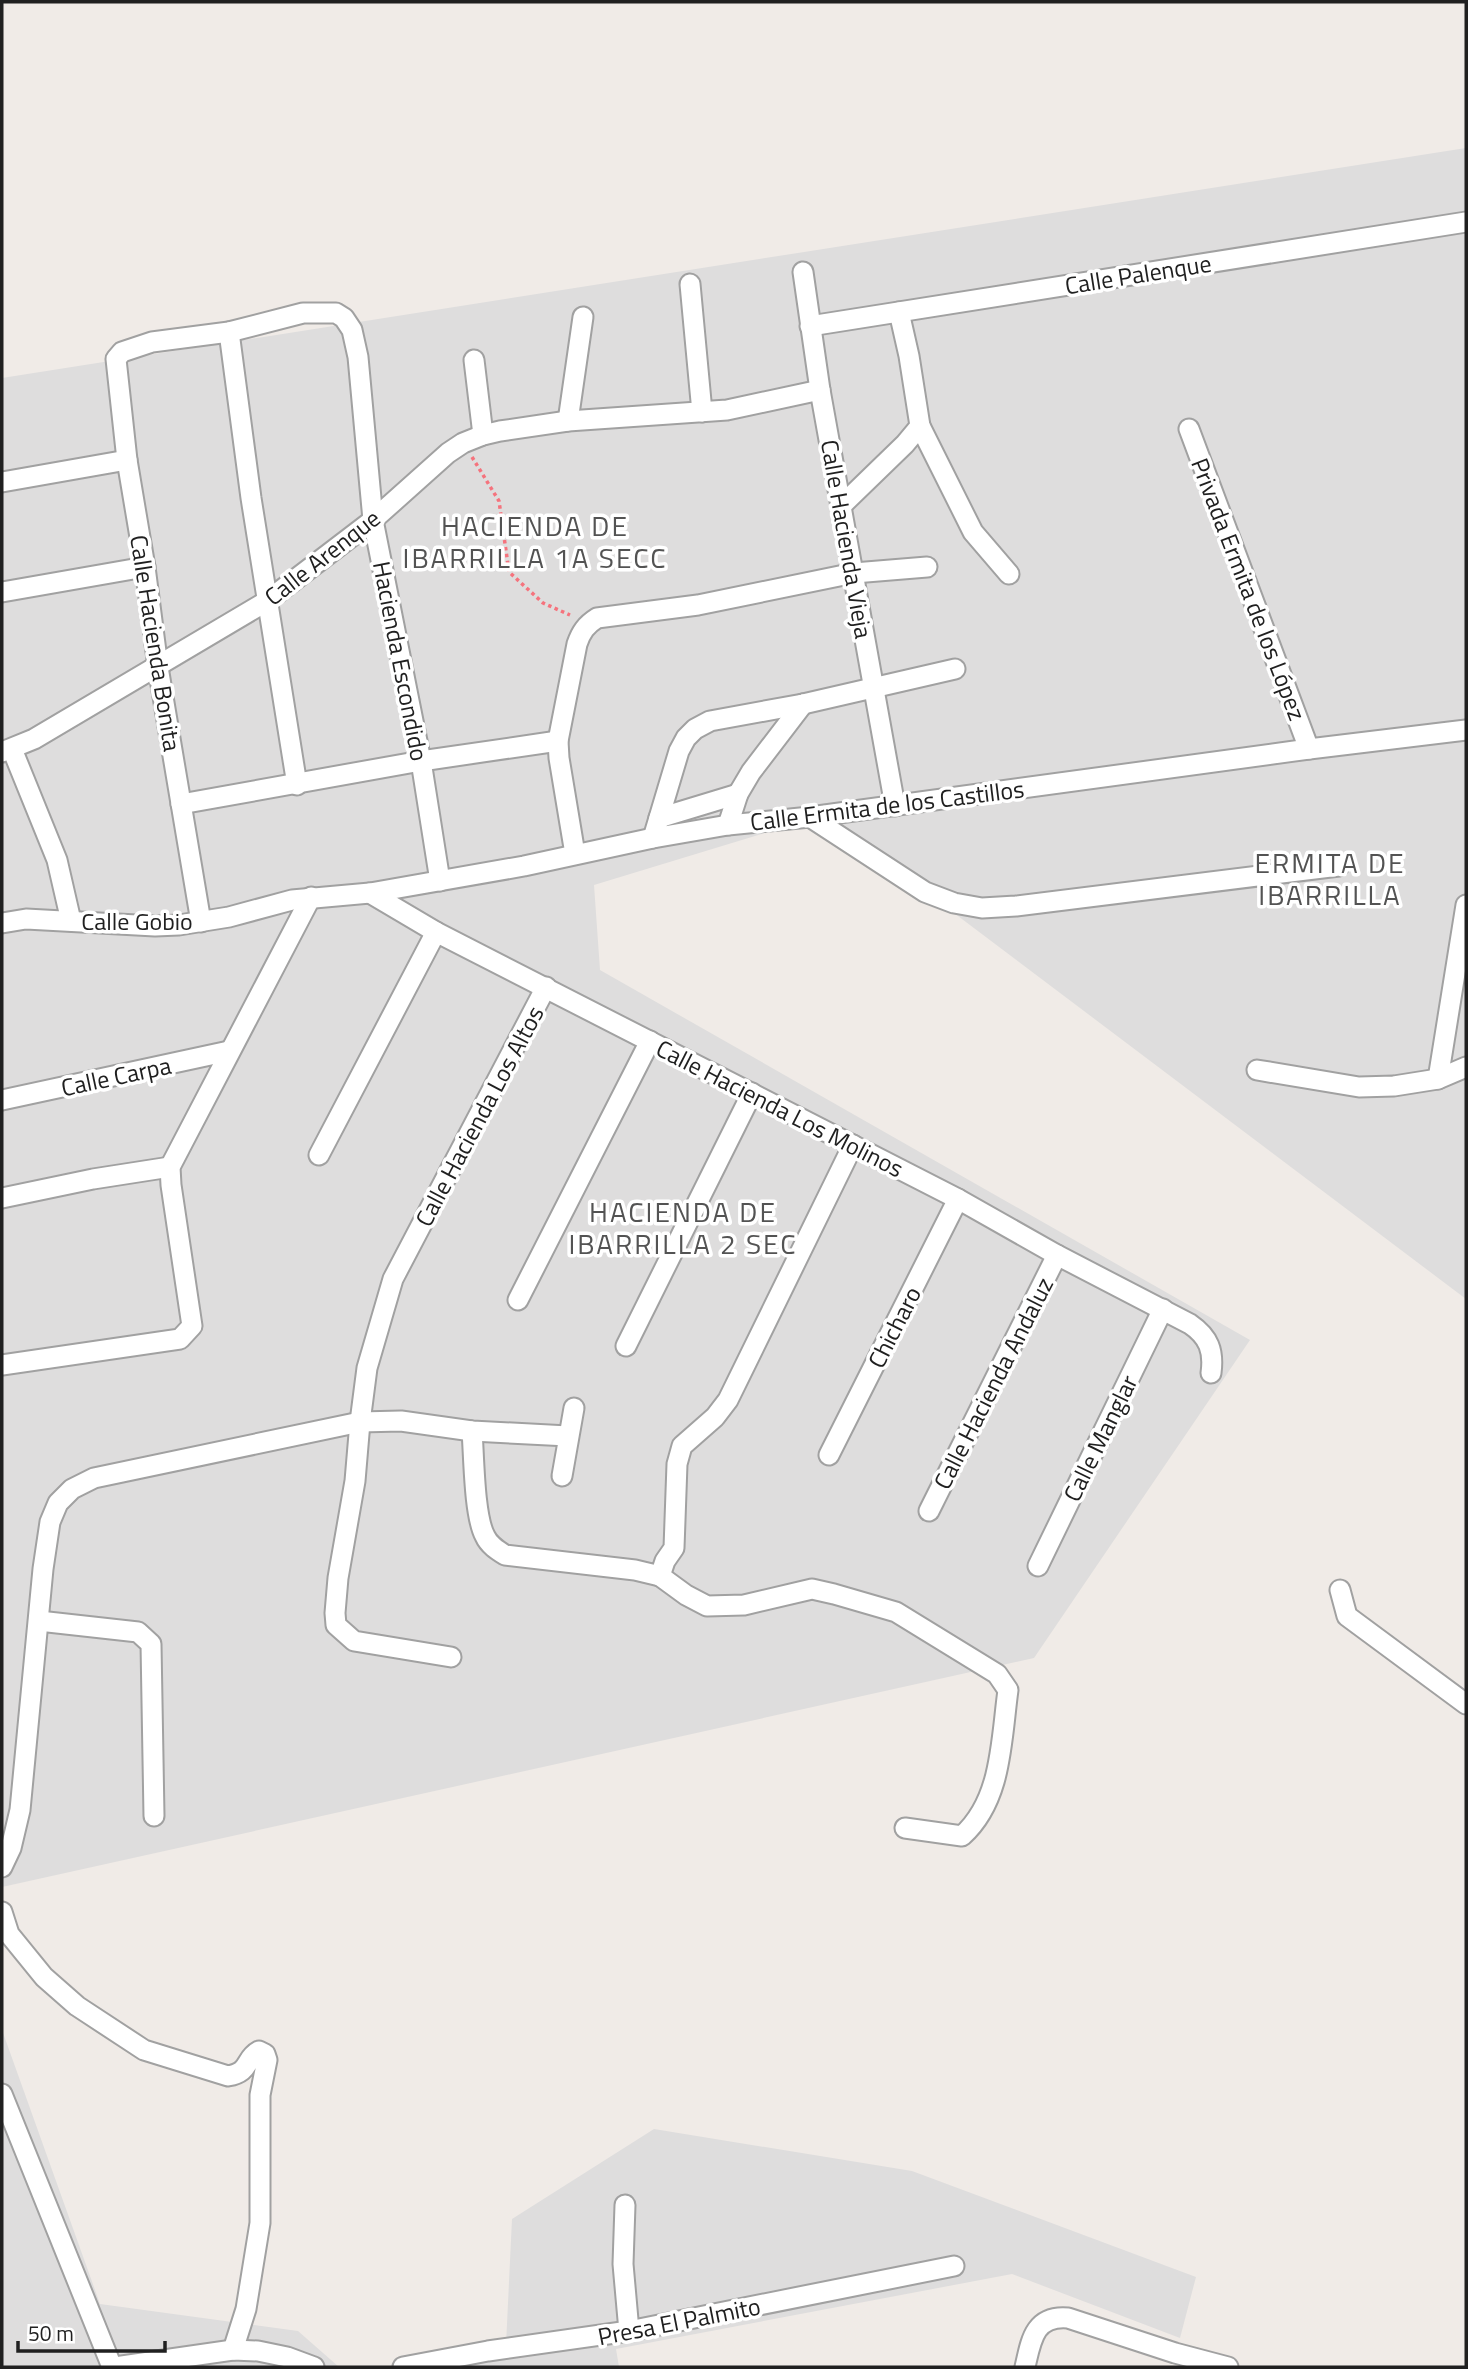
<svg xmlns="http://www.w3.org/2000/svg" width="1468" height="2369" font-family="'Titillium Web',sans-serif">
  <rect width="100%" height="100%" fill="#f0ebe7"/>
  <g fill="#dedddd">
    <path d="M 1466,148 L 1466,1299 L 824,815 L 594,885 L 600,970 L 1250,1340 L 1034,1658 L 2,1887 L 2,378 Z"/>
    <path d="M 2,2030 L 100,2304 L 298,2331 L 339,2367 L 2,2367 Z"/>
    <path d="M 654,2129 L 912,2171 L 1196,2277 L 1180,2338 L 1012,2274 L 616,2349 L 619,2367 L 391,2367 L 506,2345 L 512,2219 Z"/>
  </g>
  <g fill="none" stroke-linecap="round" stroke-linejoin="round">
    <defs>
      <g id="minor">
        <path d="M 803,272 L 820,390 L 895,806"/>
        <path d="M 690,284 L 702,412"/>
        <path d="M 810,326 L 1466,222"/>
        <path d="M 229,332 L 251,498 L 297,785"/>
        <path d="M 474,360 L 483,435"/>
        <path d="M 568,421 L 583,317"/>
        <path d="M 920,426 L 973,532 L 1009,574"/>
        <path d="M 1189,429 L 1309,749"/>
        <path d="M 2,482 L 127,460"/>
        <path d="M 841,506 L 905,444 L 920,426 L 909,356 L 899,312"/>
        <path d="M 2,592 L 145,567"/>
        <path d="M 12,749 L 57,860 L 71,921"/>
        <path d="M 2,752 L 34,739 L 267,601 L 373,520 L 448,453 L 463,443 L 483,435 L 500,431 L 568,421 L 727,410 L 820,390"/>
        <path d="M 181,804 L 421,761 L 558,741"/>
        <path d="M 810,817 L 925,892 L 954,903 L 982,908 L 1016,906 L 1339,866"/>
        <path d="M 659,818 L 738,794"/>
        <path d="M 728,825 L 738,794 L 751,772 L 803,704"/>
        <path d="M 653,838 L 679,751 L 686,738 L 695,729 L 710,721 L 803,704 L 955,669"/>
        <path d="M 575,854 L 559,758 L 558,741 L 577,644 C 581,632 586,625 597,618 L 698,605 L 854,573 L 927,567"/>
        <path d="M 370,893 L 436,932 L 958,1199 L 1057,1255 L 1190,1324 C 1209,1337 1214,1351 1211,1373"/>
        <path d="M 201,922 L 158,667 L 145,567 L 127,460 L 116,359 L 122,352 L 152,342 L 229,332 L 303,313 L 336,313 L 344,318 L 352,330 L 358,357 L 373,520 L 421,761 L 440,881"/>
        <path d="M 2,923 L 26,919 L 155,926 L 179,925 L 229,917 L 292,900 L 370,893 L 524,866 L 653,838 L 728,825 L 810,817 L 1309,749 L 1466,730"/>
        <path d="M 1257,1070 L 1359,1087 L 1394,1086 L 1438,1079 L 1466,1067"/>
        <path d="M 1438,1079 L 1466,905"/>
        <path d="M 2,1100 L 229,1051"/>
        <path d="M 319,1155 L 436,932"/>
        <path d="M 2,1198 L 93,1179 L 170,1167"/>
        <path d="M 518,1300 L 650,1041"/>
        <path d="M 626,1346 L 752,1093"/>
        <path d="M 2,1365 L 180,1339 L 192,1326 L 171,1185 L 170,1167 L 311,897"/>
        <path d="M 472,1431 C 474,1456 474,1516 485,1536 C 489,1545 497,1550 505,1555 L 635,1570 L 660,1576 L 665,1561 L 674,1548 L 677,1464 L 682,1446 L 715,1417 L 728,1400 L 853,1145"/>
        <path d="M 829,1455 L 958,1199"/>
        <path d="M 562,1476 L 574,1408"/>
        <path d="M 929,1511 L 1057,1255"/>
        <path d="M 1038,1566 L 1163,1309"/>
        <path d="M 660,1576 L 686,1595 L 707,1606 L 744,1605 L 812,1589 L 834,1594 L 896,1612 L 997,1674 L 1008,1690 C 1001,1741 1002,1800 962,1836 L 905,1828"/>
        <path d="M 1340,1590 L 1347,1616 L 1466,1704"/>
        <path d="M 39,1621 L 138,1632 L 151,1644 L 154,1816"/>
        <path d="M 451,1657 L 354,1641 L 336,1625 L 335,1613 L 338,1578 L 355,1481 L 360,1422 L 367,1368 L 393,1279 L 546,987"/>
        <path d="M 2,1867 L 11,1848 L 20,1810 L 43,1569 L 50,1522 L 58,1503 L 72,1489 L 94,1478 L 360,1422 L 401,1421 L 472,1431 L 568,1436"/>
        <path d="M 2,1912 L 9,1934 L 44,1977 L 77,2006 L 144,2050 L 228,2076 C 251,2072 244,2059 259,2051 L 265,2054 L 267,2060 L 260,2095 L 260,2223 L 246,2309 L 233,2350"/>
        <path d="M 2,2094 L 112,2367"/>
        <path d="M 625,2205 L 623,2264 L 629,2331"/>
        <path d="M 115,2367 L 233,2350 L 258,2351 L 287,2357 L 314,2367"/>
        <path d="M 403,2367 L 488,2351 L 629,2331 L 954,2266"/>
        <path d="M 1025,2367 C 1031,2341 1034,2315 1068,2318 L 1175,2353 L 1228,2367"/>
      </g>
    </defs>
    <use href="#minor" stroke="#a1a1a1" stroke-width="23"/>
    <path stroke="#f5737d" stroke-width="3.5" stroke-dasharray="3.5 3.5" stroke-linecap="butt" d="M 472,457 L 499,501 L 509,572 L 543,603 L 570,615"/>
    <use href="#minor" stroke="#fff" stroke-width="19"/>
  </g>
  <g text-anchor="middle" dominant-baseline="central" stroke-width="7" stroke-linejoin="round" paint-order="stroke">
    <g font-size="24" fill="#202020" stroke="#fff">
      <text transform="translate(1138 274) rotate(-9)">Calle Palenque</text>
      <text transform="translate(847 539) rotate(80)">Calle Hacienda Vieja</text>
      <text transform="translate(322 557) rotate(-38)">Calle Arenque</text>
      <text transform="translate(1249 589) rotate(69)">Privada Ermita de los López</text>
      <text transform="translate(156 643) rotate(81)">Calle Hacienda Bonita</text>
      <text transform="translate(401 661) rotate(79)">Hacienda Escondido</text>
      <text transform="translate(887 805) rotate(-7)">Calle Ermita de los Castillos</text>
      <text x="137" y="921">Calle Gobio</text>
      <text transform="translate(116 1076) rotate(-12)">Calle Carpa</text>
      <text transform="translate(780 1108) rotate(27)">Calle Hacienda Los Molinos</text>
      <text transform="translate(479 1116) rotate(-62)">Calle Hacienda Los Altos</text>
      <text transform="translate(894 1327) rotate(-63)">Chicharo</text>
      <text transform="translate(993 1383) rotate(-63)">Calle Hacienda Andaluz</text>
      <text transform="translate(1100 1438) rotate(-64)">Calle Manglar</text>
      <text transform="translate(679 2321) rotate(-11)">Presa El Palmito</text>
    </g>
    <g font-size="28" letter-spacing="2" fill="#535353" stroke="#fff">
      <text x="535" y="525">HACIENDA DE<tspan x="535" dy="32">IBARRILLA 1A SECC</tspan></text>
      <text x="1330" y="862">ERMITA DE<tspan x="1330" dy="32">IBARRILLA</tspan></text>
      <text x="683" y="1211">HACIENDA DE<tspan x="683" dy="32">IBARRILLA 2 SEC</tspan></text>
    </g>
  </g>
  <rect width="1468" height="2369" fill="none" stroke="#202020" stroke-width="7"/>
  <path d="M18 2341v10h147v-10" fill="none" stroke="#202020" stroke-width="3.5"/>
  <text x="28" y="2341" font-size="21" fill="#202020" stroke="#ffffff" stroke-width="5" paint-order="stroke">50 m</text>
</svg>
